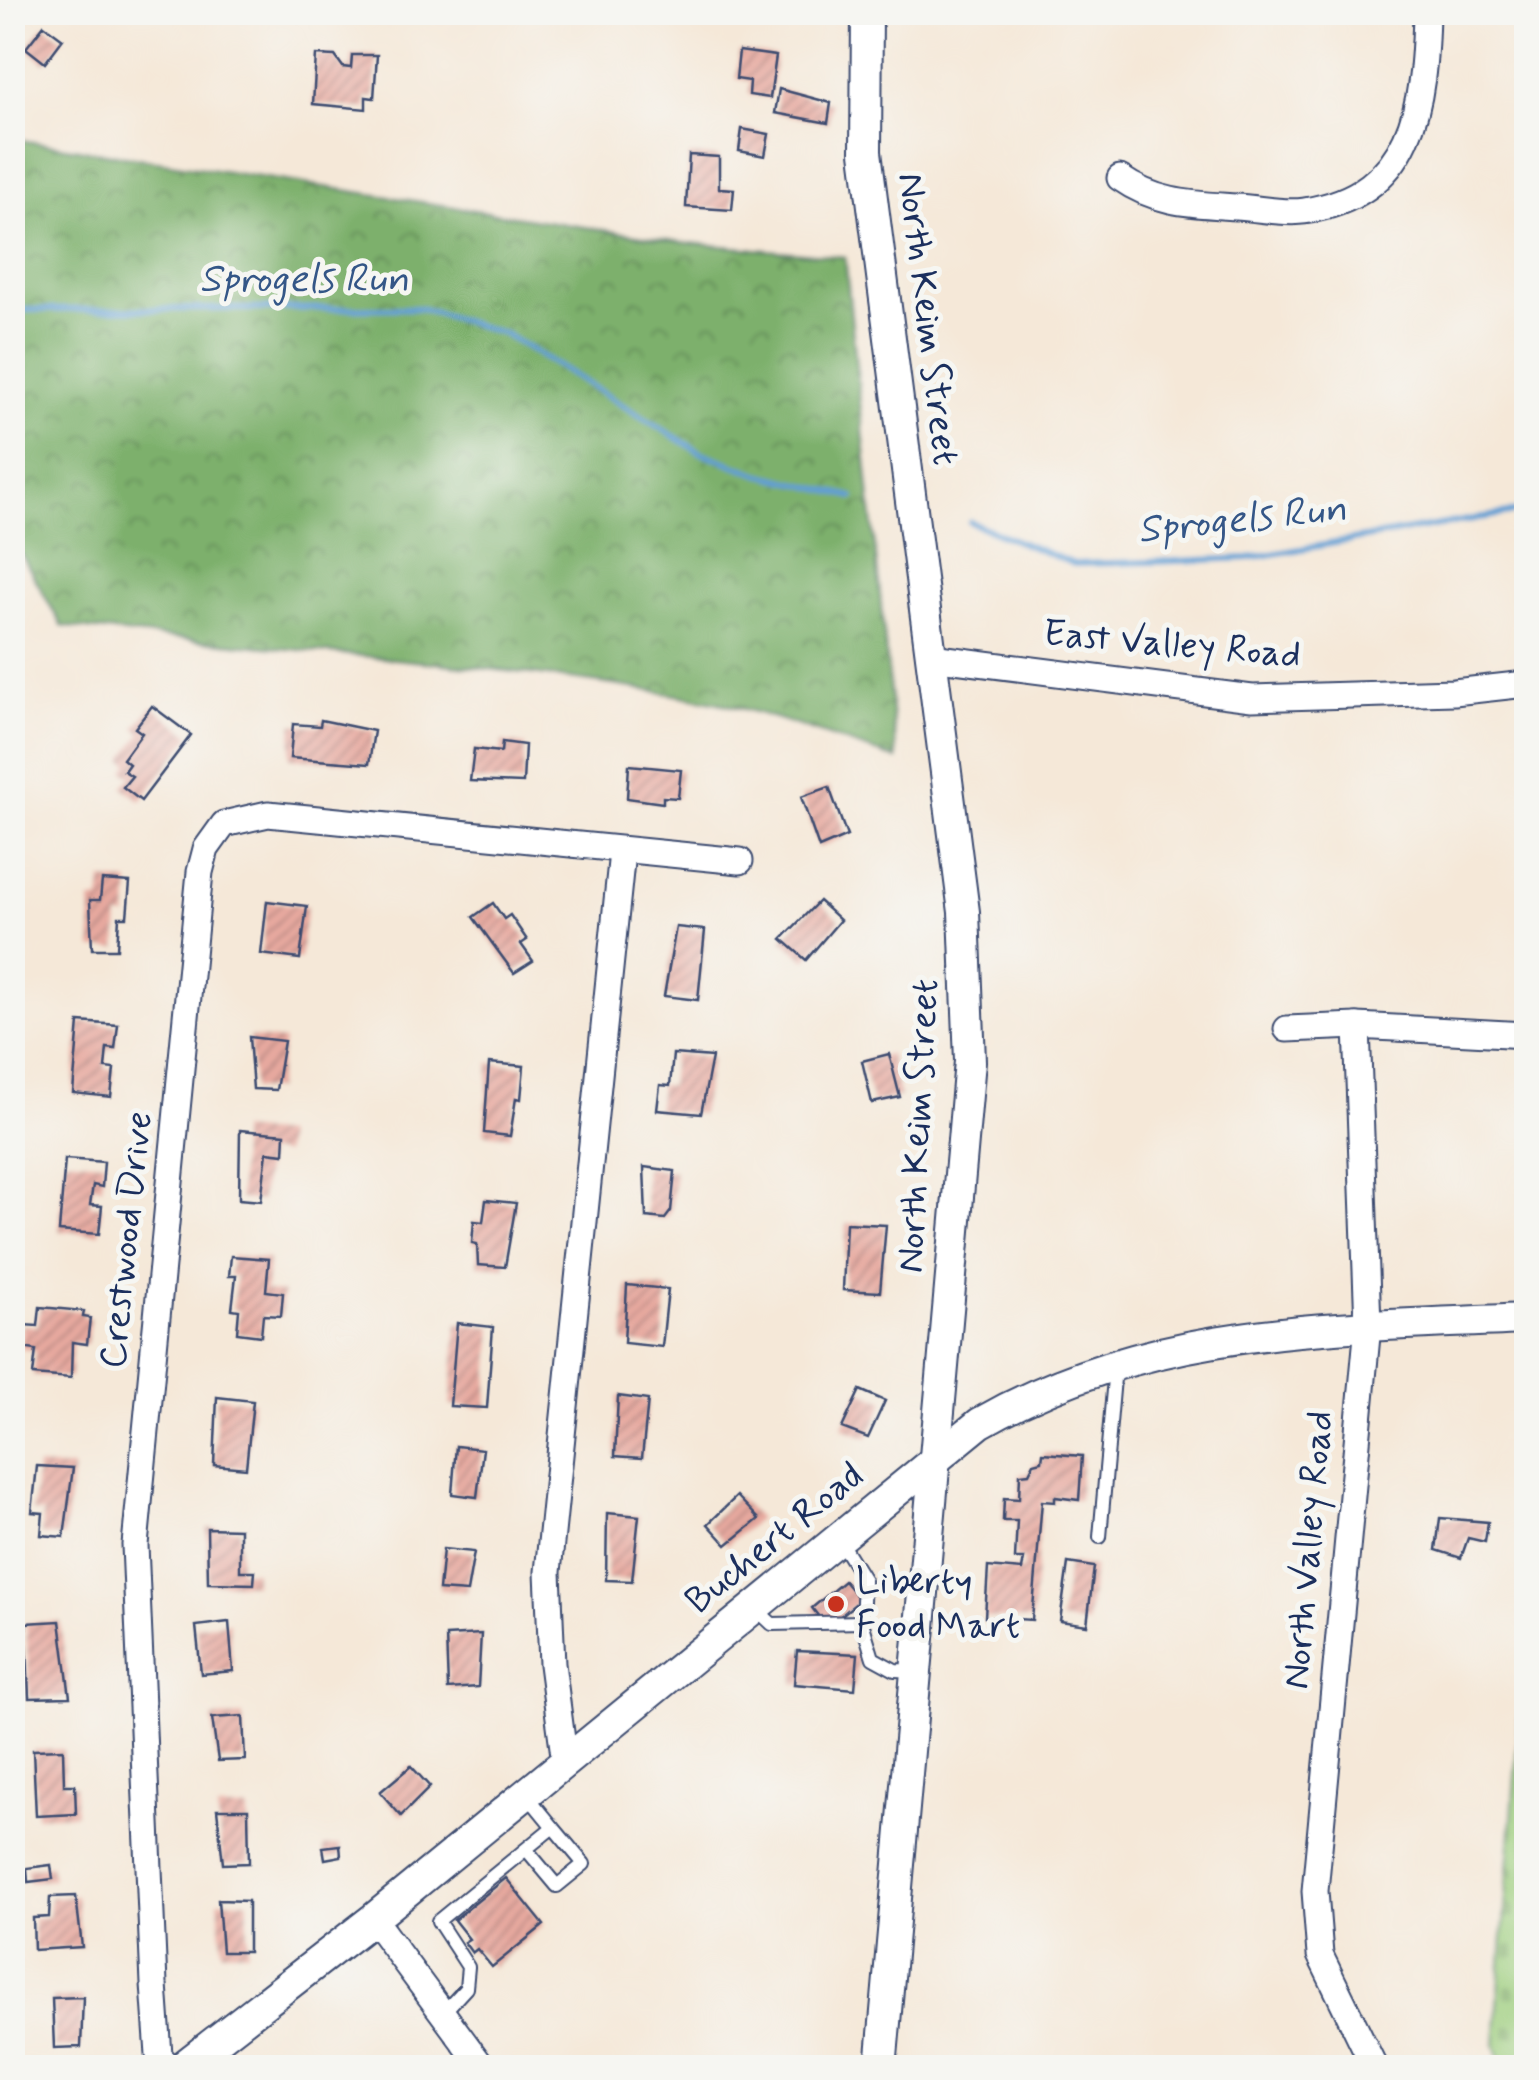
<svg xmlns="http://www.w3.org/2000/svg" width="1539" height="2080" font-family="Mynerve,sans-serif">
  <defs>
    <pattern id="forest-crowns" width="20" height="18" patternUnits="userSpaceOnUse" patternTransform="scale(2.5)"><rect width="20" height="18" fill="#7db06c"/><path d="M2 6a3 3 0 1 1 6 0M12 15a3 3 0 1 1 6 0" fill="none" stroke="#66905c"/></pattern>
    <pattern id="cemetery-stones" width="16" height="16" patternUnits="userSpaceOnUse" patternTransform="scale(2.5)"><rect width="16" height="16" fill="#9ccd7c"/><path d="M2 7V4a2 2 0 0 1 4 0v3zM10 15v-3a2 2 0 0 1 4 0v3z" fill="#86b06e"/></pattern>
    <pattern id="building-hatch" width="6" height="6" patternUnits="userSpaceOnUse" patternTransform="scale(2.5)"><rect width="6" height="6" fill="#e7a99f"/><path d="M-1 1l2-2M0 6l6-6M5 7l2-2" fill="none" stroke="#ba8a85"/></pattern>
  </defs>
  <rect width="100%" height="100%" fill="#f6f6f2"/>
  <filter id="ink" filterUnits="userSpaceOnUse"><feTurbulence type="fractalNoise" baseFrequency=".01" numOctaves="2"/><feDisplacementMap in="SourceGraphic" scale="20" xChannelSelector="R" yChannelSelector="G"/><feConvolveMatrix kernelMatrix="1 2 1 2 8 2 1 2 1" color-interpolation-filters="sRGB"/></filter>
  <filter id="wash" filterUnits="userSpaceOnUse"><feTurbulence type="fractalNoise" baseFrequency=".0048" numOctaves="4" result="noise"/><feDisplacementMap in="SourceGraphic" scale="40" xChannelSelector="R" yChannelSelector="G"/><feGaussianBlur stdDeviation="2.25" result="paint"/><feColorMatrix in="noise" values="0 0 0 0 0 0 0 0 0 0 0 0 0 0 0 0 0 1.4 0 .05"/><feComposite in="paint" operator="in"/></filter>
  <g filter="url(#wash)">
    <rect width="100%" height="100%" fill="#f5e8d8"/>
    <path fill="url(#forest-crowns)" stroke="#4c7065" stroke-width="2.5" d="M 13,139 L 688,243 L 845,257 L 897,759 C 836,740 772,713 709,701 C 495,661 278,652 62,626 L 13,540 Z"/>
    <path fill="url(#cemetery-stones)" stroke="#5c7e6d" stroke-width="2.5" d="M 1526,1630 L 1526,2067 L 1503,2067 L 1495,2045 Z"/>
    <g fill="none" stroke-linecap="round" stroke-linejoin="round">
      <g stroke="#629fd3" stroke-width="6">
        <path d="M 12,310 L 420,308 L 505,334 L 700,452 L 758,474 L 853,497"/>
        <path d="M 970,522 L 1074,564 L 1150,562 L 1249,558 L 1526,510"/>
      </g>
    </g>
    <g id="blocks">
      <g fill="url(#building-hatch)">
        <path d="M 44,25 L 63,39 L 45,63 L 26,48 Z"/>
        <path d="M 739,51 L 776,56 L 770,98 L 749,95 L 750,81 L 736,79 Z"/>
        <path d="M 316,55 L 335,56 L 343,67 L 351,68 L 352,55 L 377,55 L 374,98 L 366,97 L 366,109 L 313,104 Z"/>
        <path d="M 779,89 L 831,103 L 828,123 L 775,113 Z"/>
        <path d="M 742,129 L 769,134 L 765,156 L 739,151 Z"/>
        <path d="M 689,155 L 719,157 L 719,188 L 734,189 L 732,210 L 686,207 Z"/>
        <path d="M 152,706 L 191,735 L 141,801 L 123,787 L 132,776 L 124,771 L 129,764 L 123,759 L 142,733 L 135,728 Z"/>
        <path d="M 321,720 L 374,731 L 369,764 L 290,758 L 293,724 L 320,726 Z"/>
        <path d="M 502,742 L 525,745 L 523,783 L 470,781 L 474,749 L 501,752 Z"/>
        <path d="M 629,765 L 681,770 L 678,798 L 663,797 L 663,803 L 627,798 Z"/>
        <path d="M 829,787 L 847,836 L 819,848 L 801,797 Z"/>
        <path d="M 102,880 L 130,882 L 127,917 L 119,917 L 117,949 L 92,949 L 90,900 L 100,900 Z"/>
        <path d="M 267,901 L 307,906 L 300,959 L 261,954 Z"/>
        <path d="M 819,901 L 840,920 L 806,960 L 782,939 Z"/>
        <path d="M 493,903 L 504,919 L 510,915 L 527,940 L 521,944 L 533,961 L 514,973 L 473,917 Z"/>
        <path d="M 676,927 L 705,930 L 698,1000 L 664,996 Z"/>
        <path d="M 79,1022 L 118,1025 L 115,1049 L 107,1048 L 105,1068 L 114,1069 L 111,1097 L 73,1093 Z"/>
        <path d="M 249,1037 L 284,1041 L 276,1090 L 253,1089 Z"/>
        <path d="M 673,1054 L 712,1057 L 701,1114 L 657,1110 L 660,1085 L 670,1086 Z"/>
        <path d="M 889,1054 L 900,1097 L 872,1103 L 862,1061 Z"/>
        <path d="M 489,1063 L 524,1066 L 521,1099 L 516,1098 L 510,1136 L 484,1133 Z"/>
        <path d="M 240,1130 L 285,1134 L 284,1154 L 267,1152 L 261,1201 L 239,1199 Z"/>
        <path d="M 65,1159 L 104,1162 L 102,1187 L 93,1185 L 90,1205 L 102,1206 L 99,1234 L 59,1231 Z"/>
        <path d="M 644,1167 L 675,1171 L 671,1211 L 665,1219 L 646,1217 Z"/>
        <path d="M 486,1200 L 516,1203 L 505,1267 L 478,1265 L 477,1244 L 472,1243 L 474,1221 L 483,1222 Z"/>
        <path d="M 846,1223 L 886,1225 L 880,1292 L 843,1290 Z"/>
        <path d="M 231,1256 L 269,1259 L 266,1291 L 283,1293 L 281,1316 L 263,1315 L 261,1336 L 237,1333 L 239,1310 L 232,1309 L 236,1276 L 229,1276 Z"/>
        <path d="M 627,1285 L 668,1289 L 662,1347 L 624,1343 Z"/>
        <path d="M 40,1307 L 84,1311 L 83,1317 L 90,1318 L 87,1344 L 72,1342 L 71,1378 L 33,1375 L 36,1350 L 21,1348 L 23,1325 L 38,1326 Z"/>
        <path d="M 457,1323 L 493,1327 L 487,1408 L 450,1406 Z"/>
        <path d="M 860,1390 L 885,1401 L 868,1438 L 842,1428 Z"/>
        <path d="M 618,1396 L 648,1400 L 642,1458 L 615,1456 Z"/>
        <path d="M 217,1397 L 253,1401 L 246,1468 L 214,1465 Z"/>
        <path d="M 456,1446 L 483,1449 L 477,1497 L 452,1494 Z"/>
        <path d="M 1043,1453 L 1082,1456 L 1079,1500 L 1055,1497 L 1055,1502 L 1042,1501 L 1032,1620 L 985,1617 L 988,1567 L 1022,1570 L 1024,1559 L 1015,1559 L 1017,1521 L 1003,1521 L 1004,1498 L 1019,1499 L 1020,1474 L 1029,1473 L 1034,1463 L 1042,1461 Z"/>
        <path d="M 37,1466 L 73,1468 L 64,1537 L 41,1535 L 43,1513 L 32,1512 Z"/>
        <path d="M 737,1496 L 759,1519 L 727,1545 L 708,1524 Z"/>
        <path d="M 607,1513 L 639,1516 L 632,1581 L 606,1580 Z"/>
        <path d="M 1440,1518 L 1488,1522 L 1485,1542 L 1468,1538 L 1461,1558 L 1436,1550 Z"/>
        <path d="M 207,1528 L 240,1529 L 240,1571 L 255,1571 L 254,1584 L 208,1583 Z"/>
        <path d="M 443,1549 L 474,1552 L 467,1592 L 439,1590 Z"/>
        <path d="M 1068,1563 L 1094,1567 L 1087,1625 L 1060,1621 Z"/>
        <path d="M 844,1581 L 860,1600 L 827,1627 L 812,1608 Z"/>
        <path d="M 60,1621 L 70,1697 L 29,1698 L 26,1623 Z"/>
        <path d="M 229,1622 L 233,1671 L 201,1674 L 196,1626 Z"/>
        <path d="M 481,1634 L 478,1687 L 448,1689 L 446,1636 Z"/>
        <path d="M 797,1651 L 858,1654 L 855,1689 L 794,1684 Z"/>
        <path d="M 243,1716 L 245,1760 L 218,1761 L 212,1718 Z"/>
        <path d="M 63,1749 L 64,1785 L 75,1785 L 76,1814 L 36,1816 L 33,1750 Z"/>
        <path d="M 411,1766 L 430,1787 L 401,1816 L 380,1792 Z"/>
        <path d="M 217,1809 L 248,1809 L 249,1863 L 223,1864 Z"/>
        <path d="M 340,1845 L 341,1856 L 325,1859 L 323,1847 Z"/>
        <path d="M 51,1865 L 53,1879 L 28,1882 L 27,1868 Z"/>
        <path d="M 506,1878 L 544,1925 L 492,1967 L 477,1949 L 472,1953 L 464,1942 L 469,1939 L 454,1920 Z"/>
        <path d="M 76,1896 L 82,1947 L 34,1950 L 33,1918 L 49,1917 L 50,1897 Z"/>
        <path d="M 218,1900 L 248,1901 L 248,1952 L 222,1952 Z"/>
        <path d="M 83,1997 L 81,2047 L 54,2048 L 52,1998 Z"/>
      </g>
    </g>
  </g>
  <g filter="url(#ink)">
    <use href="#blocks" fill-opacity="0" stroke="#3c4b70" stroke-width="2.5"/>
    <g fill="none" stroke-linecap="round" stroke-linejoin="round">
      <defs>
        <g id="service">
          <path d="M 1100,1537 L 1115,1367"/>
          <path d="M 838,1538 L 864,1580 L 862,1622"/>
          <path d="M 756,1609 L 772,1624 L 862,1622 L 873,1658 L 895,1670 L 914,1671"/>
          <path d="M 526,1794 L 553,1827"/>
          <path d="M 443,2013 L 466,1988 L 468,1967 L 438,1921 L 526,1849 L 557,1886 L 584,1864 L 553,1827 L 526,1849"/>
        </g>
        <g id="minor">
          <path d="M 1120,178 C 1157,204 1193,204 1236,207 C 1258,208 1283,214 1304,211 C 1415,194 1424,103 1426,12"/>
          <path d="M 931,657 L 1252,698 L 1454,692 L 1526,684"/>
          <path d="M 1357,1026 L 1368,1325 L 1315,1891 L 1320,1955 L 1375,2068"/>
          <path d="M 1287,1029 L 1357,1026 L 1526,1035"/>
          <path d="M 565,1763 L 552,1664 L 548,1572 L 622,852"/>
          <path d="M 373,1919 L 483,2068"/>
          <path d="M 169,2068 L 159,2055 L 154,1984 L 135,1545 L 200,872 L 206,849 L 224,824 L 268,814 L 740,861"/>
        </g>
        <g id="tertiary">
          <path d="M 867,12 L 866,152 L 964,912 L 970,1061 L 881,2068"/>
          <path d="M 181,2068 L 373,1919 L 980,1423 C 1152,1324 1335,1328 1526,1319"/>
        </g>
      </defs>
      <use href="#service" stroke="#3c4b70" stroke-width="16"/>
      <use href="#minor" stroke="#3c4b70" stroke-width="29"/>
      <use href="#tertiary" stroke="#3c4b70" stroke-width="34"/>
      <use href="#service" stroke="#fff" stroke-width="12"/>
      <use href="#minor" stroke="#fff" stroke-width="25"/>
      <use href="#tertiary" stroke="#fff" stroke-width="30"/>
    </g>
  </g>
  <circle fill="#c8321e" stroke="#f6f6f2" stroke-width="4" cx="836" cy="1604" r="10"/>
  <g text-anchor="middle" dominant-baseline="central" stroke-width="10" stroke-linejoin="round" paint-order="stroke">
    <g font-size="38" fill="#1b2f5e" stroke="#f6f6f2">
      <text transform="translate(927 319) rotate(83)">North Keim Street</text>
      <text transform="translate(1172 645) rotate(5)">East Valley Road</text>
      <text transform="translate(919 1126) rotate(-87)">North Keim Street</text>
      <text transform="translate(127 1240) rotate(-84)">Crestwood Drive</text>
      <text transform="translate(775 1539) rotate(-39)">Buchert Road</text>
      <text transform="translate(1309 1550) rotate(-85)">North Valley Road</text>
    </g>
    <g font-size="38" fill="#1b2f5e" stroke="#f6f6f2" text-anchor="start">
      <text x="856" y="1582">Liberty<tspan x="856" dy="44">Food Mart</tspan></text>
    </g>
    <g font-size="40" font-style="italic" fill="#345687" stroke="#f6f6f2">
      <text x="304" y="280">Sprogels Run</text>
      <text transform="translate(1242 520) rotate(-6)">Sprogels Run</text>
    </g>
  </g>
  <rect width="1539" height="2080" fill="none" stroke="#f6f6f2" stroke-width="50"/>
</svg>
